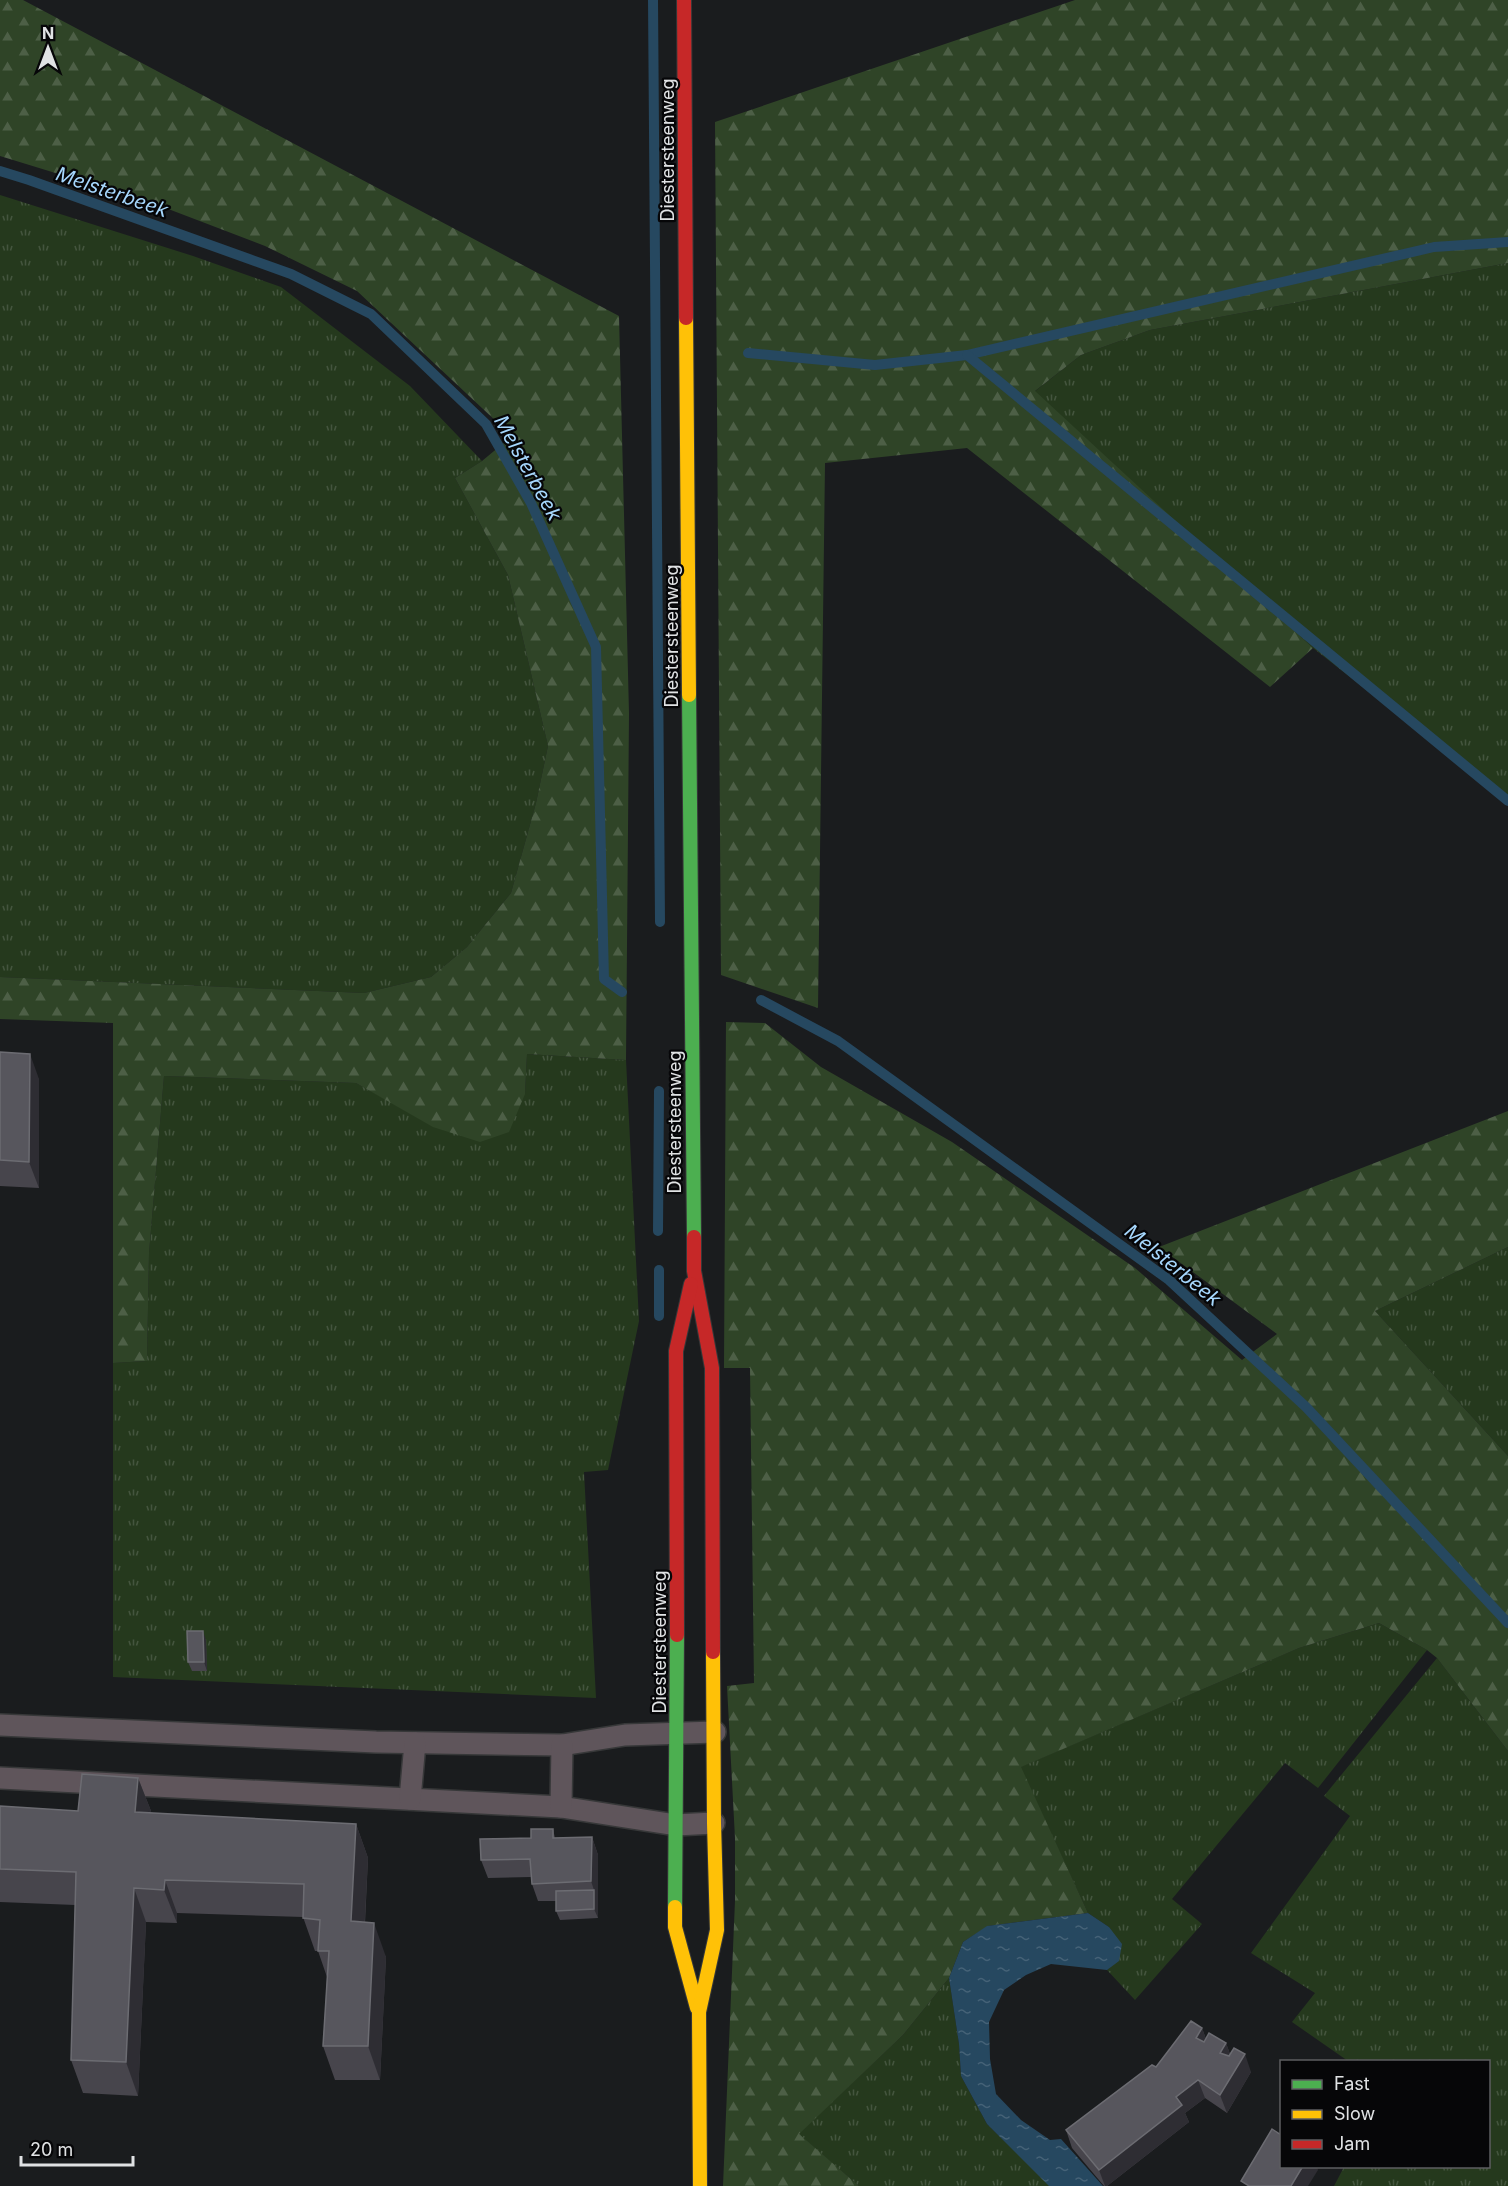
<svg xmlns="http://www.w3.org/2000/svg" width="1508" height="2186" font-family="Inter,sans-serif">
  <defs>
    <pattern id="grass-tufts" width="24" height="20" patternUnits="userSpaceOnUse" patternTransform="scale(1.5)"><rect width="24" height="20" fill="#25391d"/><path d="M3 7l-1-3M5 7V3M7 7l1-3M15 17l-1-3M17 17v-4M19 17l1-3" fill="none" stroke="#44553e"/></pattern>
    <pattern id="forest-firs" width="22" height="20" patternUnits="userSpaceOnUse" patternTransform="scale(1.5)"><rect width="22" height="20" fill="#2f4427"/><path d="M5 1l3.5 6h-7zM16 11l3.5 6h-7z" fill="#4d5f46"/></pattern>
    <pattern id="water-ripples" width="26" height="14" patternUnits="userSpaceOnUse" patternTransform="scale(1.5)"><rect width="26" height="14" fill="#264860"/><path d="M2 4q2-2 4 0t4 0M15 11q2-2 4 0t4 0" fill="none" stroke="#456277"/></pattern>
  </defs>
  <rect width="100%" height="100%" fill="#1a1c1e"/>
  <g fill="url(#grass-tufts)">
    <path d="M 0,195 L 193,256 L 281,287 L 410,386 L 482,461 L 455,478 L 508,575 L 548,746 L 536,803 L 511,893 L 467,947 L 431,977 L 364,993 L 0,977 Z"/>
    <path d="M 1508,263 L 1508,801 L 1313,648 L 1034,392 L 1081,355 L 1150,330 Z"/>
    <path d="M 527,1054 L 626,1060 L 639,1321 L 608,1470 L 584,1472 L 596,1698 L 113,1677 L 113,1363 L 147,1361 L 149,1253 L 164,1076 L 356,1083 L 389,1101 L 525,1094 Z"/>
    <path d="M 1508,1247 L 1508,1456 L 1375,1311 Z"/>
    <path d="M 1379,1623 L 1427,1650 L 1318,1788 L 1285,1763 L 1172,1899 L 1202,1924 L 1135,2000 L 1107,1970 L 1119,1960 L 1109,1927 L 1088,1913 L 1020,1767 L 1299,1648 Z"/>
    <path d="M 1437,1658 L 1508,1751 L 1508,2186 L 1334,2186 L 1344,2167 L 1488,2166 L 1488,2062 L 1348,2061 L 1292,2022 L 1315,1993 L 1251,1953 L 1350,1816 L 1324,1796 Z"/>
    <path d="M 949,1978 L 959,2044 L 961,2076 L 987,2124 L 1033,2169 L 1090,2186 L 859,2186 L 798,2134 L 903,2035 Z"/>
  </g>
  <g fill="url(#forest-firs)">
    <path d="M 0,0 L 23,0 L 619,316 L 629,713 L 626,1060 L 527,1054 L 525,1094 L 509,1132 L 480,1142 L 433,1127 L 356,1083 L 164,1076 L 149,1253 L 147,1361 L 113,1363 L 113,1023 L 0,1019 L 0,977 L 364,993 L 431,977 L 467,947 L 511,893 L 536,803 L 548,746 L 508,575 L 455,478 L 482,461 L 512,436 L 357,291 L 265,246 L 150,202 L 0,156 Z"/>
    <path d="M 1075,0 L 1508,0 L 1508,263 L 1150,330 L 1081,355 L 1035,391 L 1313,648 L 1270,687 L 967,448 L 825,463 L 818,1008 L 721,975 L 715,122 Z"/>
    <path d="M 726,1022 L 765,1023 L 821,1067 L 952,1142 L 1135,1268 L 1242,1360 L 1277,1334 L 1159,1247 L 1508,1111 L 1508,1247 L 1375,1311 L 1508,1456 L 1508,1751 L 1437,1658 L 1427,1650 L 1379,1623 L 1299,1648 L 1021,1767 L 1088,1913 L 988,1926 L 963,1942 L 949,1978 L 903,2035 L 799,2134 L 859,2186 L 723,2186 L 735,1901 L 735,1838 L 727,1686 L 754,1683 L 750,1368 L 724,1368 Z"/>
  </g>
  <path fill="url(#water-ripples)" d="M 1088,1913 L 1109,1927 L 1122,1944 L 1119,1961 L 1107,1970 L 1051,1964 L 1026,1975 L 1004,1990 L 989,2022 L 990,2059 L 996,2094 L 1021,2120 L 1050,2140 L 1061,2139 L 1103,2186 L 1049,2186 L 987,2124 L 961,2076 L 959,2044 L 949,1978 L 963,1942 L 987,1926 Z"/>
  <g fill="none" stroke-linecap="round" stroke-linejoin="round">
    <g stroke="#264860" stroke-width="10">
      <path d="M 653,0 L 660,922"/>
      <path d="M 0,171 L 29,180 L 291,274 L 371,314 L 486,424 L 531,503 L 596,647 L 604,979 L 622,992"/>
      <path d="M 748,353 L 875,365 L 967,355 L 1434,247 L 1508,242"/>
      <path d="M 967,355 L 1508,801"/>
      <path d="M 761,1000 L 838,1041 L 1169,1280 L 1306,1407 L 1508,1623"/>
      <path d="M 658,1231 L 659,1091"/>
      <path d="M 659,1270 L 659,1316"/>
    </g>
    <defs>
      <g id="lane">
        <path d="M 0,1725 L 376,1742 L 562,1745 L 625,1735 L 715,1732"/>
        <path d="M 0,1778 L 561,1807 L 676,1825 L 714,1823"/>
        <path d="M 410,1799 L 415,1743"/>
        <path d="M 561,1807 L 562,1745"/>
      </g>
      <g id="fast">
        <path d="M 689,695 L 694,1237"/>
        <path d="M 675,1907 L 677,1635"/>
      </g>
      <g id="slow">
        <path d="M 686,318 L 689,695"/>
        <path d="M 675,1907 L 675,1927 L 697,2008"/>
        <path d="M 700,2186 L 699,2012 L 717,1930 L 714,1823 L 713,1652"/>
      </g>
      <g id="jam">
        <path d="M 684,0 L 686,318"/>
        <path d="M 694,1237 L 694,1271 L 712,1368 L 713,1652"/>
        <path d="M 677,1635 L 676,1351 L 691,1284"/>
      </g>
    </defs>
    <use href="#lane" stroke="#373839" stroke-width="24"/>
    <use href="#fast" stroke="#373839" stroke-width="16"/>
    <use href="#slow" stroke="#373839" stroke-width="16"/>
    <use href="#jam" stroke="#373839" stroke-width="16"/>
    <use href="#lane" stroke="#5f555b" stroke-width="21"/>
    <use href="#fast" stroke="#4caf50" stroke-width="14"/>
    <use href="#slow" stroke="#ffc107" stroke-width="14"/>
    <use href="#jam" stroke="#c62828" stroke-width="14"/>
  </g>
  <g fill="#47454c">
    <path d="M 0,1052 L 39,1079 L 39,1188 L 0,1186 Z"/>
    <path d="M 206,1640 L 207,1671 L 192,1671 L 188,1662 Z"/>
    <path d="M 138,1778 L 151,1811 L 150,1813 L 356,1824 L 368,1858 L 365,1923 L 386,1957 L 380,2080 L 335,2080 L 323,2046 L 327,1977 L 318,1951 L 315,1951 L 303,1917 L 177,1913 L 177,1923 L 146,1922 L 138,2096 L 83,2093 L 71,2060 L 75,1905 L 0,1902 L 0,1806 L 78,1811 Z"/>
    <path d="M 553,1829 L 555,1838 L 592,1837 L 598,1855 L 598,1918 L 560,1920 L 556,1911 L 556,1901 L 538,1901 L 532,1884 L 531,1877 L 488,1878 L 481,1860 L 531,1838 Z"/>
    <path d="M 1202,2028 L 1206,2039 L 1226,2043 L 1230,2054 L 1251,2072 L 1227,2113 L 1205,2098 L 1185,2113 L 1189,2122 L 1107,2186 L 1104,2186 L 1072,2148 L 1066,2130 L 1156,2067 Z"/>
  </g>
  <g fill="#2e2d33">
    <path d="M 30,1054 L 39,1079 L 39,1188 L 29,1162 Z"/>
    <path d="M 203,1631 L 206,1640 L 207,1671 L 204,1662 Z"/>
    <path d="M 138,1778 L 151,1811 L 147,1846 L 135,1812 Z"/>
    <path d="M 356,1824 L 368,1858 L 363,1955 L 351,1921 Z"/>
    <path d="M 592,1837 L 598,1855 L 598,1918 L 594,1909 L 594,1890 L 591,1881 Z"/>
    <path d="M 165,1880 L 177,1913 L 177,1923 L 164,1890 Z"/>
    <path d="M 134,1888 L 146,1922 L 138,2096 L 126,2062 Z"/>
    <path d="M 374,1923 L 386,1957 L 380,2080 L 368,2046 Z"/>
    <path d="M 1202,2028 L 1208,2045 L 1196,2038 Z"/>
    <path d="M 1226,2043 L 1232,2060 L 1220,2053 Z"/>
    <path d="M 1245,2054 L 1251,2072 L 1227,2113 L 1220,2095 Z"/>
    <path d="M 1198,2080 L 1205,2098 L 1185,2113 L 1189,2122 L 1107,2186 L 1105,2186 L 1099,2170 L 1176,2097 Z"/>
    <path d="M 1303,2166 L 1317,2166 L 1318,2170 L 1308,2186 L 1291,2186 Z"/>
  </g>
  <g fill="#57565d" stroke="#6c6c72" stroke-width="1.5">
    <path d="M 0,1052 L 30,1054 L 29,1162 L 0,1160 Z"/>
    <path d="M 187,1631 L 203,1631 L 204,1662 L 188,1662 Z"/>
    <path d="M 82,1774 L 138,1778 L 135,1812 L 356,1824 L 351,1921 L 374,1923 L 368,2046 L 323,2046 L 329,1951 L 318,1951 L 320,1920 L 303,1918 L 304,1884 L 165,1880 L 164,1890 L 134,1888 L 126,2062 L 71,2060 L 76,1872 L 0,1869 L 0,1806 L 78,1811 Z"/>
    <path d="M 531,1829 L 553,1829 L 553,1838 L 592,1837 L 591,1881 L 532,1884 L 530,1859 L 481,1860 L 480,1839 L 531,1838 Z"/>
    <path d="M 594,1890 L 594,1909 L 556,1911 L 556,1891 Z"/>
    <path d="M 1191,2021 L 1202,2028 L 1196,2038 L 1204,2042 L 1209,2033 L 1226,2043 L 1220,2053 L 1229,2056 L 1234,2048 L 1245,2054 L 1220,2095 L 1198,2080 L 1176,2097 L 1182,2105 L 1099,2170 L 1066,2130 L 1152,2065 L 1156,2067 Z"/>
    <path d="M 1272,2129 L 1281,2135 L 1281,2166 L 1303,2166 L 1291,2186 L 1249,2186 L 1241,2181 Z"/>
  </g>
  <g text-anchor="middle" dominant-baseline="central" stroke-width="4.5" stroke-linejoin="round" paint-order="stroke">
    <g font-size="18" fill="#e0e2e4" stroke="#060608">
      <text transform="translate(667 150) rotate(-90)">Diestersteenweg</text>
      <text transform="translate(671 636) rotate(-90)">Diestersteenweg</text>
      <text transform="translate(674 1122) rotate(-90)">Diestersteenweg</text>
      <text transform="translate(659 1642) rotate(-90)">Diestersteenweg</text>
    </g>
    <g font-size="20" font-style="italic" fill="#a6d7fd" stroke="#060608">
      <text transform="translate(112 192) rotate(19)">Melsterbeek</text>
      <text transform="translate(528 468) rotate(61)">Melsterbeek</text>
      <text transform="translate(1173 1265) rotate(39)">Melsterbeek</text>
    </g>
  </g>
  <rect x="1280" y="2060" width="210" height="108" fill="#060608" stroke="#5d5e60" stroke-width="1.5"/>
  <rect x="1292" y="2080" width="30" height="9" fill="#4caf50" stroke="#5d5e60" stroke-width="1.5"/>
  <text x="1334" y="2090" font-size="18" fill="#e0e2e4">Fast</text>
  <rect x="1292" y="2110" width="30" height="9" fill="#ffc107" stroke="#5d5e60" stroke-width="1.5"/>
  <text x="1334" y="2120" font-size="18" fill="#e0e2e4">Slow</text>
  <rect x="1292" y="2140" width="30" height="9" fill="#c62828" stroke="#5d5e60" stroke-width="1.5"/>
  <text x="1334" y="2150" font-size="18" fill="#e0e2e4">Jam</text>
  <g transform="translate(48 48)" stroke="#060608" stroke-width="4.5" paint-order="stroke">
  <path d="M0-4.5L10 22L0 15L-10 22Z" fill="#e0e2e4"/>
  <text y="-9" font-size="16" font-weight="bold" text-anchor="middle" fill="#e0e2e4">N</text>
  </g>
  <path d="M21 2156v9h112v-9" fill="none" stroke="#e0e2e4" stroke-width="3"/>
  <text x="30" y="2156" font-size="18" fill="#e0e2e4" stroke="#060608" stroke-width="4.5" paint-order="stroke">20 m</text>
</svg>
